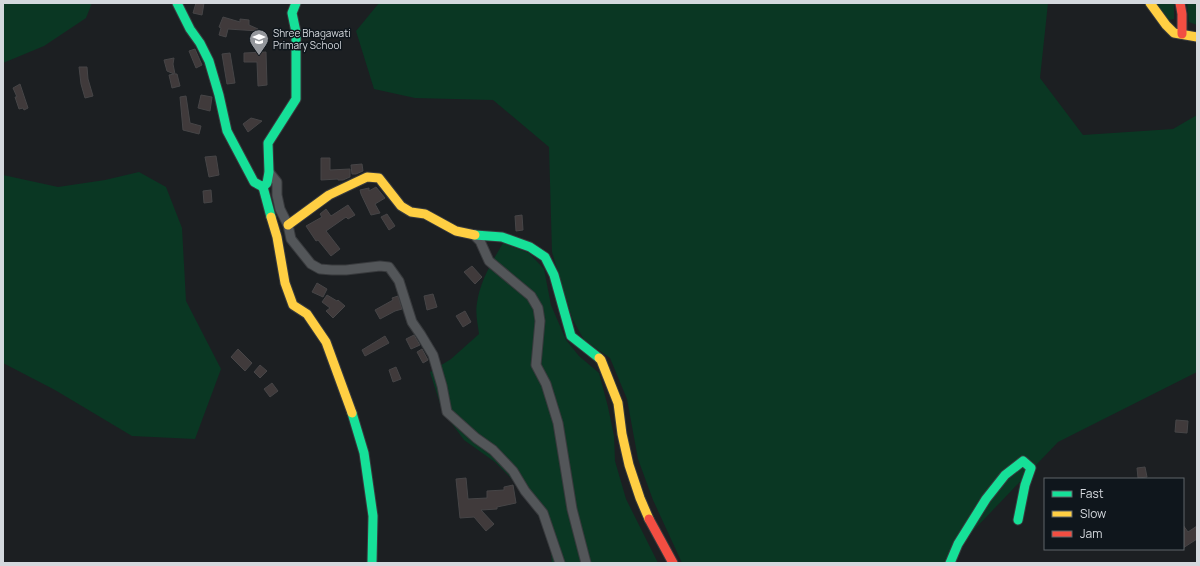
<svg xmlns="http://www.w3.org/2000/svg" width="1200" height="566" font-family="Manrope,sans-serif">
  <rect width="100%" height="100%" fill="#1c1f22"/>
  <g fill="#0a3723">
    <path d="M 3,3 L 92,3 L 86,18 L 44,46 L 3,63 Z"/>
    <path d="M 379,3 L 1048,3 L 1040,78 L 1083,135 L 1173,129 L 1197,115 L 1197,372 L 1058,442 L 947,558 L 946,563 L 682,563 L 653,500 L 638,459 L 627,399 L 610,358 L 584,340 L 572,318 L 552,252 L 549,147 L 493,100 L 415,98 L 374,89 L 356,31 Z"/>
    <path d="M 1154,3 L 1174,3 L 1174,19 L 1169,20 Z"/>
    <path d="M 1187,3 L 1197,3 L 1197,25 L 1189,22 Z"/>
    <path d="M 139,172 L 166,187 L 182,228 L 186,301 L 221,369 L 195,439 L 132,436 L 55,390 L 3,363 L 3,175 L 58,187 L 105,180 Z"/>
    <path d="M 503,243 L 529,253 L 544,269 L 551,305 L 566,340 L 579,356 L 599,373 L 608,407 L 614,436 L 615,461 L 626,499 L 658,563 L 552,563 L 549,532 L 523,492 L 508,475 L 495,462 L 464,440 L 442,410 L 430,372 L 451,359 L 479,334 C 478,325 475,313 477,303 C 480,281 492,262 503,243 Z"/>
  </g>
  <g fill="#403a3b" stroke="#464547">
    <path d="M 196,3 L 204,3 L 202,15 L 193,13 Z"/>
    <path d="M 223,17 L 240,22 L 240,19 L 249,20 L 249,25 L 258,29 L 258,31 L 228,29 L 226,37 L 219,35 L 221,28 L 219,27 Z"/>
    <path d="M 195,49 L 202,65 L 196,68 L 189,51 Z"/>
    <path d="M 266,52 L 267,85 L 258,86 L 257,62 L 244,62 L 244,53 Z"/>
    <path d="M 230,53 L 235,83 L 227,84 L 222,54 Z"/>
    <path d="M 174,58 L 173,64 L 175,74 L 177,74 L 180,86 L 172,88 L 169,75 L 174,74 L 167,71 L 164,60 Z"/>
    <path d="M 79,67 L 87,67 L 88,79 L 93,96 L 85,98 L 81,84 Z"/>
    <path d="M 20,84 L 28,108 L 24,110 L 23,108 L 19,109 L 15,97 L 17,97 L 13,88 Z"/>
    <path d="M 201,95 L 212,97 L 210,111 L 198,108 Z"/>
    <path d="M 186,96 L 190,123 L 201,126 L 199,134 L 183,130 L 180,97 Z"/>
    <path d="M 251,118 L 262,121 L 248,132 L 243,124 Z"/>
    <path d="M 216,156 L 219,175 L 209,177 L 205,157 Z"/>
    <path d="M 321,158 L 330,158 L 330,170 L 350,169 L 350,177 L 343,180 L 338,180 L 338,179 L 321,180 Z"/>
    <path d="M 362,164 L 363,171 L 356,174 L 352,174 L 351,165 Z"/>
    <path d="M 376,187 L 385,198 L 375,204 L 380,213 L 371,215 L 361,194 L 360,190 L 369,188 L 369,191 Z"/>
    <path d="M 211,190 L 212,202 L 204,203 L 203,191 Z"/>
    <path d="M 348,205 L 355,215 L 348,219 L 346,217 L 326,231 L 340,249 L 331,256 L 318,240 L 316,241 L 306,226 L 322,217 L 320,214 L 326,209 L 331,216 Z"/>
    <path d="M 387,214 L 395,226 L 389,230 L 381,217 Z"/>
    <path d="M 522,215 L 523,230 L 516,231 L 515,216 Z"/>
    <path d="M 472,266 L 482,277 L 475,284 L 464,272 Z"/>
    <path d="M 317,283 L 327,289 L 323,297 L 312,292 Z"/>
    <path d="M 433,294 L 437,307 L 427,310 L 424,296 Z"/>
    <path d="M 327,295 L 337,301 L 338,300 L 345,306 L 333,318 L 326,311 L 330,308 L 322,302 Z"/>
    <path d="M 398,296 L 402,309 L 395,311 L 380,319 L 375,310 L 393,300 L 392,298 Z"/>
    <path d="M 465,311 L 471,322 L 463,327 L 456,316 Z"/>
    <path d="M 414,335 L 420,345 L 411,349 L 406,339 Z"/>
    <path d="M 385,336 L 389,343 L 365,356 L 362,350 Z"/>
    <path d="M 238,349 L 252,363 L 245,371 L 231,357 Z"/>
    <path d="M 422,349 L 428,360 L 423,363 L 417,352 Z"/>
    <path d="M 260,365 L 267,371 L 260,378 L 254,372 Z"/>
    <path d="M 396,367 L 401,379 L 393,382 L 389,370 Z"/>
    <path d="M 272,383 L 278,391 L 270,397 L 264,389 Z"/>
    <path d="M 1176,420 L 1188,421 L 1187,433 L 1175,432 Z"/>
    <path d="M 1145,467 L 1147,477 L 1138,478 L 1137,468 Z"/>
    <path d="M 466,478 L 468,499 L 487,498 L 487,491 L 504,490 L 504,487 L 513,485 L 516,503 L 497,507 L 497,509 L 481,510 L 494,524 L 486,531 L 474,517 L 460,518 L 456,479 Z"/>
    <path d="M 1183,525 L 1188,532 L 1197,526 L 1197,539 L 1183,548 Z"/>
  </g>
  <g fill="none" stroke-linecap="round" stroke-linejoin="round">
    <defs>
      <g id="street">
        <path d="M 269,172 L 277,182 L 277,195 L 280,209 L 288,225 L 291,239 L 311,264 L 320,269 L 332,270 L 346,270 L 380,266 L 389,267 L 399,281 L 412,322 L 421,335 L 433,355 L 442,386 L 447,412 L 476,438 L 493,450 L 513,471 L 525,491 L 543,513 L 560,563"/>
        <path d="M 474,235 L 480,241 L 489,261 L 531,296 L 538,308 L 540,321 L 536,365 L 546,384 L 558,423 L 572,509 L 586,563"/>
      </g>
      <g id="fast">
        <path d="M 177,3 L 190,29 L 200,43 L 209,61 L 219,95 L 227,131 L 254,182 L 263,187"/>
        <path d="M 271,217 L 263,187 L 267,183 L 269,172 L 268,143 L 296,99 L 296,32 L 292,13 L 296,3"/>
        <path d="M 475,235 L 502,237 L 530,247 L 545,257 L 554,275 L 571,336 L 599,358"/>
        <path d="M 352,413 L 364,453 L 373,516 L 372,563"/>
        <path d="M 950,563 L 958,544 L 986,499 L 1005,475 L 1023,461 L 1031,468 L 1025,485 L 1018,520"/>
      </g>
      <g id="slow">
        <path d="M 1150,3 L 1166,25 L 1174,33 L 1197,37"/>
        <path d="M 271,217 L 277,237 L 285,283 L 293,305 L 307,314 L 326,342 L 352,413"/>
        <path d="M 288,225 L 329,195 L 367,177 L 379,178 L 401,206 L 411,212 L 425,214 L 456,231 L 475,235"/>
        <path d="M 599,358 L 601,360 L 618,403 L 622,434 L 629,465 L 640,498 L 649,519"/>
      </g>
      <g id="jam">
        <path d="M 1180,3 L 1182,14 L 1182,34"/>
        <path d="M 649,519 L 673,563"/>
      </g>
    </defs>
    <use href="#street" stroke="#383a3d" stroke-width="11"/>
    <use href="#fast" stroke="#383a3d" stroke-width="11"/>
    <use href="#slow" stroke="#383a3d" stroke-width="11"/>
    <use href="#jam" stroke="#383a3d" stroke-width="11"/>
    <use href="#street" stroke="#535659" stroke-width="9"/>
    <use href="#fast" stroke="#16e098" stroke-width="9"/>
    <use href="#slow" stroke="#ffcf43" stroke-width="9"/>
    <use href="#jam" stroke="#f24e42" stroke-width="9"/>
  </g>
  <defs>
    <symbol id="school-pin" viewBox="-11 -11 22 30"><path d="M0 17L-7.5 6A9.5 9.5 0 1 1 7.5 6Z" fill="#94979c" stroke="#0f161c"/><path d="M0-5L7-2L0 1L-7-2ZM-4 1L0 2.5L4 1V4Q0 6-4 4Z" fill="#fff"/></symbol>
  </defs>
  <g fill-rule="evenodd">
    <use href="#school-pin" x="248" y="28" width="22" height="30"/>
  </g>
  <g text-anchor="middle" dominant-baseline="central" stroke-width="3" stroke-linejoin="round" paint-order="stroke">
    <g font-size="10" fill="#d4d8dd" stroke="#0f161c" text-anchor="start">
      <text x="273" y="33">Shree Bhagawati<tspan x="273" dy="12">Primary School</tspan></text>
    </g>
  </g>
  <rect width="1200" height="566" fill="none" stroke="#d4d8dd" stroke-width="8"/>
  <rect x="1044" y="478" width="140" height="72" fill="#0f161c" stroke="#5e6469"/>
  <rect x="1052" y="491" width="20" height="6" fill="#16e098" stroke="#5e6469"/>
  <text x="1080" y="498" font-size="12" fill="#d4d8dd">Fast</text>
  <rect x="1052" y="511" width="20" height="6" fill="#ffcf43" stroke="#5e6469"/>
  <text x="1080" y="518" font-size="12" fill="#d4d8dd">Slow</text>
  <rect x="1052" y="531" width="20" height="6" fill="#f24e42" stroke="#5e6469"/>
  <text x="1080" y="538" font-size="12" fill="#d4d8dd">Jam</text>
</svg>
